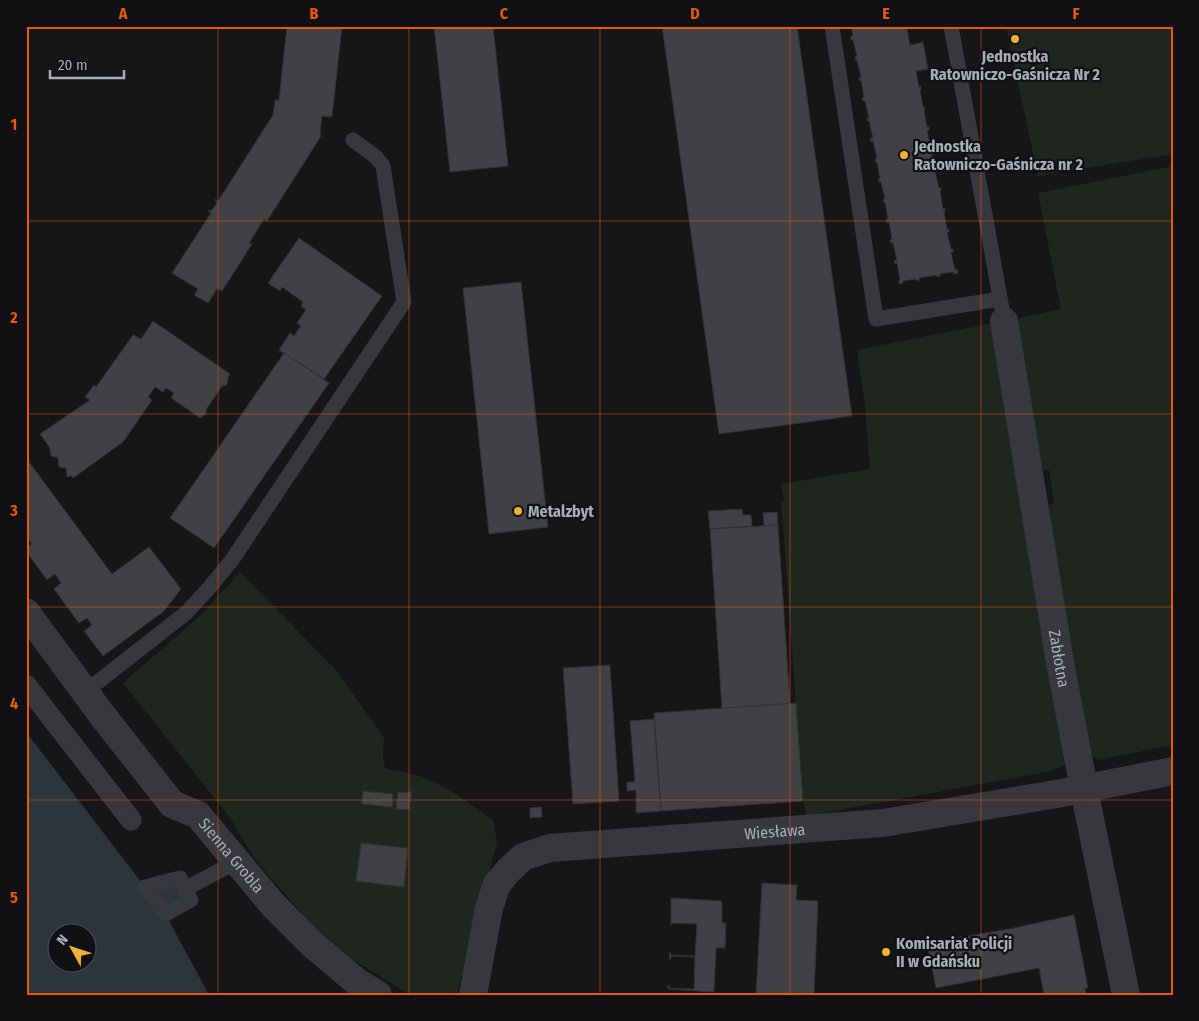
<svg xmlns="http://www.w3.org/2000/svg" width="1199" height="1021" font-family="'Fira Sans Condensed',sans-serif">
  <rect width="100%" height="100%" fill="#161618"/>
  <g fill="#1e261f">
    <path d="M 1006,26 L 1173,26 L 1173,154 L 1038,176 Z"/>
    <path d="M 1173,166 L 1173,745 L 1099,760 L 1091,756 L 1087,748 L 1047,508 L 1054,502 L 1049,470 L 1041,469 L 1016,319 L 1061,309 L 1038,193 Z"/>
    <path d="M 993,323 L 1068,753 L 1064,765 L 1052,771 L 807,816 L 803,801 L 782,511 L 781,502 L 784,501 L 781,484 L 870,469 L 865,405 L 857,350 Z"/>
    <path d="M 240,572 L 335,669 L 384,737 L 383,756 L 385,768 L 423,777 L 450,790 L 493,820 L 497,843 L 457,995 L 410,995 L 349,957 L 313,926 L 258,863 L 241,837 L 231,819 L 123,683 L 200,616 Z"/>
  </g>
  <path fill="#2c353c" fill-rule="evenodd" d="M 26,732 L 145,887 L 180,878 L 191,900 L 166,915 L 209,995 L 26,995 ZM 58,934 L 88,934 L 88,964 L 58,964 Z"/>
  <g fill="#404145" stroke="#303034">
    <path d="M 287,26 L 342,26 L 332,117 L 322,116 L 320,132 L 321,136 L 267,221 L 264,219 L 249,243 L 252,244 L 222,291 L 217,289 L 208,303 L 194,295 L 198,289 L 172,273 L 211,213 L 208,211 L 209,210 L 211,211 L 217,203 L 215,199 L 218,201 L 273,115 L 275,100 L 279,100 Z"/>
    <path d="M 434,26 L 493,26 L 508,166 L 450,172 Z"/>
    <path d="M 662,26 L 797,26 L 852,416 L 719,434 Z"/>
    <path d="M 851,26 L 909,26 L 909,29 L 907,29 L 910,45 L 923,42 L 928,69 L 916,71 L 919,87 L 921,86 L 921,90 L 920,90 L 923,107 L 925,107 L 925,110 L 924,110 L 927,127 L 929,127 L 929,130 L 927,131 L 931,148 L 933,147 L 933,151 L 931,151 L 935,168 L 937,168 L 937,171 L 935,171 L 939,188 L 941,188 L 941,191 L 940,191 L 943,209 L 945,208 L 945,211 L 944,212 L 947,229 L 949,229 L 949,232 L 947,232 L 951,249 L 953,249 L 953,252 L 951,253 L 955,270 L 957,269 L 958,273 L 954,274 L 953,272 L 940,274 L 940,276 L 937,277 L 936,275 L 919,278 L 920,280 L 916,281 L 916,279 L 903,281 L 903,283 L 899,284 L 899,280 L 900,280 L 897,263 L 895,264 L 894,260 L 897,260 L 893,243 L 891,243 L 890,240 L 892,239 L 889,222 L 887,223 L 886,219 L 888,219 L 885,202 L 883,202 L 883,199 L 885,199 L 881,182 L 879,182 L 878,179 L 880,179 L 877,162 L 875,162 L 875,159 L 877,158 L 873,141 L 871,142 L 870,138 L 873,138 L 869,121 L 867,121 L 867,118 L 869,118 L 865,101 L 863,101 L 862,98 L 864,97 L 861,80 L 859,81 L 859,78 L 861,77 L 857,60 L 855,60 L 855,57 L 857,56 L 853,40 L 851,40 L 851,36 L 853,36 Z"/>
    <path d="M 299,238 L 382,296 L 324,379 L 279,350 L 290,333 L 294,336 L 301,326 L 297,323 L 306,310 L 301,306 L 303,302 L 282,287 L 280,291 L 268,283 Z"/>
    <path d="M 521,282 L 548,527 L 489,534 L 463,288 Z"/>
    <path d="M 153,321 L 230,374 L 228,378 L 227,385 L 222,386 L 207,408 L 206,414 L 200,418 L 171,398 L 174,393 L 166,388 L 163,392 L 155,387 L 148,397 L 152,400 L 123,442 L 73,478 L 72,476 L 67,477 L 66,468 L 59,467 L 58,458 L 51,456 L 50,448 L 40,434 L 90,400 L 85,397 L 94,385 L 96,387 L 133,335 L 141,339 Z"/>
    <path d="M 284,353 L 329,383 L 214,548 L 170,518 Z"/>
    <path d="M 26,458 L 112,574 L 149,547 L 181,589 L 164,611 L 103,656 L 84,631 L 92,625 L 87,618 L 79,623 L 54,589 L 61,583 L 55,574 L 47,580 L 26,551 L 26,548 L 32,544 L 26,536 Z"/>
    <path d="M 742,509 L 743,515 L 751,515 L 752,526 L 710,529 L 708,511 Z"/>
    <path d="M 777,512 L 778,525 L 764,526 L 763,513 Z"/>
    <path d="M 778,525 L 790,704 L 722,709 L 710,529 Z"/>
    <path d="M 610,665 L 619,801 L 573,804 L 563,668 Z"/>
    <path d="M 796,703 L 803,801 L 661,811 L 654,713 Z"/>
    <path d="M 654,719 L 661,811 L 636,813 L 636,790 L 627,791 L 627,782 L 635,782 L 630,721 Z"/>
    <path d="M 363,791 L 393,794 L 392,807 L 362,804 Z"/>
    <path d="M 412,791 L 409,810 L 396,809 L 398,792 L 406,793 Z"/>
    <path d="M 541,807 L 542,817 L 530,818 L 530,808 Z"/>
    <path d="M 361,843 L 408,848 L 404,887 L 356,881 Z"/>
    <path d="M 762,883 L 797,885 L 796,900 L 818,901 L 814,995 L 756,995 Z"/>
    <path d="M 671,898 L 722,901 L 722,923 L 726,923 L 725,948 L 716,948 L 714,992 L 668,989 L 668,985 L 669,985 L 669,988 L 694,989 L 695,957 L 671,956 L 671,959 L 669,959 L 670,952 L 671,955 L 695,956 L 697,924 L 673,923 L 671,925 Z"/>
    <path d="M 1074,915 L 1088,988 L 1085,988 L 1086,995 L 1044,995 L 1039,968 L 936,988 L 927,943 L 1009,929 Z"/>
  </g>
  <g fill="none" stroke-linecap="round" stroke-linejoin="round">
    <g stroke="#37383d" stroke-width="15">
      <path d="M 832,26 L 876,319 L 1000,299"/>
      <path d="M 951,26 L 1002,309"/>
      <path d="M 85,692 L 186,613 L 209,588 L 232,560 L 404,302 L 383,166 L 376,157 L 353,140"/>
      <path d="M 180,878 L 191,900 L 166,914 L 145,887 Z"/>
      <path d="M 185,889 L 236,862"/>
    </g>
    <path stroke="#37383d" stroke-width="21" d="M 26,685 L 131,820"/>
    <g stroke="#37383d" stroke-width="28">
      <path id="s1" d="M 1004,321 L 1061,668 L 1087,804 L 1126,995"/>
      <path id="s2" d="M 26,612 L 102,715 L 172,804 L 198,815 L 274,906 L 313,945 L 357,982 L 378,995"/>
      <path id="s3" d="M 473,995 L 489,908 L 497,884 L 509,870 L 523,857 L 550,848 L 883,823 L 1062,793 L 1173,771"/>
    </g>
  </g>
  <path fill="none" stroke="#e8590c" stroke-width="1" stroke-opacity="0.55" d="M 218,26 L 218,995M 409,26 L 409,995M 600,26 L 600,995M 790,26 L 790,995M 981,26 L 981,995M 26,221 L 1173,221M 26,414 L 1173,414M 26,607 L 1173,607M 26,800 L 1173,800"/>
  <g fill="#f2b134" stroke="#111113" stroke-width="2">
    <circle cx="1015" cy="39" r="5"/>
    <circle cx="904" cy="155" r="5"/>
    <circle cx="518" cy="511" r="5"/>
    <circle cx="886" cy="952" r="5"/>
  </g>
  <g text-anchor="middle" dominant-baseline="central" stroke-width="4.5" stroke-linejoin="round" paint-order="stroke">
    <g font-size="16" font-weight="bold" fill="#a8adb8" stroke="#111113" text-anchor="start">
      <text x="1015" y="56" text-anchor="middle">Jednostka<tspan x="1015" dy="18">Ratowniczo-Gaśnicza Nr 2</tspan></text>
      <text x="914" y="146">Jednostka<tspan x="914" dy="18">Ratowniczo-Gaśnicza nr 2</tspan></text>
      <text x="528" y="511">Metalzbyt</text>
      <text x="896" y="943">Komisariat Policji<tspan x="896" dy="18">II w Gdańsku</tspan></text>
    </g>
    <g font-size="16" fill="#a8adb8" stroke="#111113">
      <text stroke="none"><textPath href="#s1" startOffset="342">Zabłotna</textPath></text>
      <text stroke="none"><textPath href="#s3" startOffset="405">Wiesława</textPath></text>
      <text stroke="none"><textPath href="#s2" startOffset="322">Sienna Grobla</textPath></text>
    </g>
  </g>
  <rect width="1199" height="1021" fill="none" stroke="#111113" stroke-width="55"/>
  <g transform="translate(72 948) rotate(310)"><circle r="24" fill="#111113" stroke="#4d4f55"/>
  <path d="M0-4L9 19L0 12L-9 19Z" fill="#f2b134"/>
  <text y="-8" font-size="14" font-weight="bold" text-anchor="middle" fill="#a8adb8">N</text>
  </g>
  <path d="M50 70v8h74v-8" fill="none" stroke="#a8adb8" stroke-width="2.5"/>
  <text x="58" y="70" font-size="15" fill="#a8adb8" stroke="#111113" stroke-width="4" paint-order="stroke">20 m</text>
  <rect x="28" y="28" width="1144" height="966" fill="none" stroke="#e8590c" stroke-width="2"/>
  <g font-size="16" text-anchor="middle" font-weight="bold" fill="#e8590c">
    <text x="123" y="19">A</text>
    <text x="314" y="19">B</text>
    <text x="504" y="19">C</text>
    <text x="695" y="19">D</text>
    <text x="886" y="19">E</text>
    <text x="1076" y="19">F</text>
    <text x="14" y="130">1</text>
    <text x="14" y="323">2</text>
    <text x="14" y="516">3</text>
    <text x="14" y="709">4</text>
    <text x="14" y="903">5</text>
  </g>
</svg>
